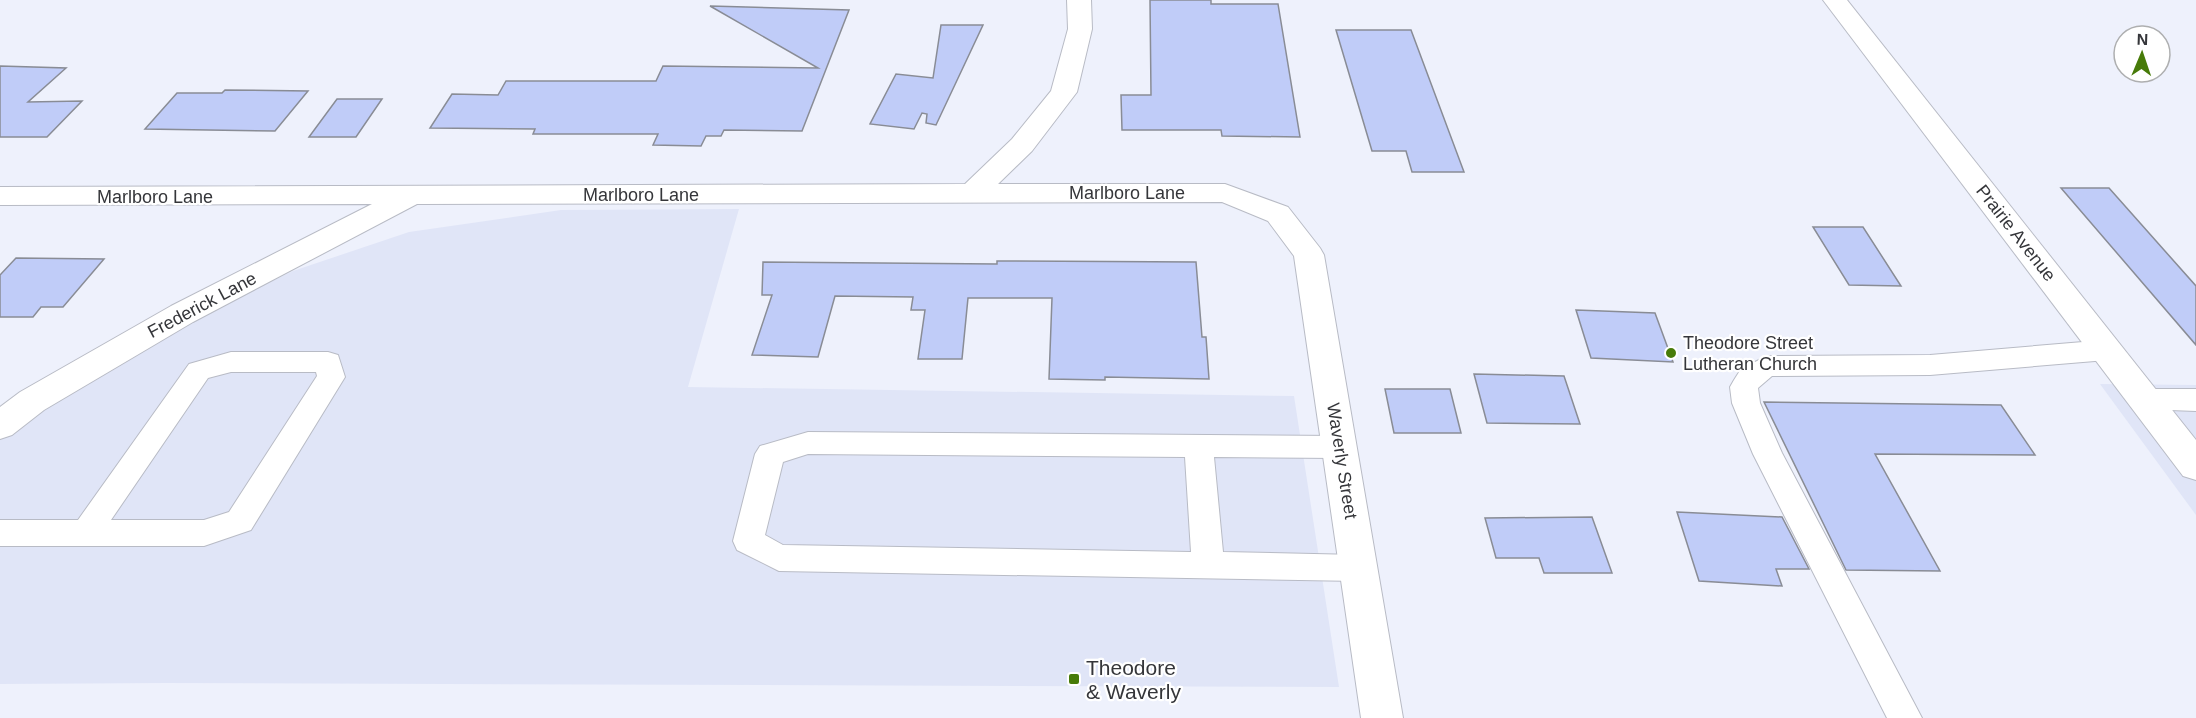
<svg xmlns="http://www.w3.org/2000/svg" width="2196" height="718" font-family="Arial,sans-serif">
  <rect width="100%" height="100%" fill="#eef1fc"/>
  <g fill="#e0e5f7">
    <path d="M 739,209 L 688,387 L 1294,396 L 1339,687 L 165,683 L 0,684 L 0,436 L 195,318 L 293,271 L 409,232 L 561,210 Z"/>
    <path d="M 2100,384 L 2196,385 L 2196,515 Z"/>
  </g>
  <g fill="#c0ccf8" stroke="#898c95" stroke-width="1.5">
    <path d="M 1150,0 L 1211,0 L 1211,4 L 1278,4 L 1300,137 L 1222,136 L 1221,130 L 1122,130 L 1121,95 L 1151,95 Z"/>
    <path d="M 710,6 L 849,10 L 802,131 L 724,130 L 721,136 L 706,136 L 701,146 L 653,145 L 658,134 L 533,134 L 535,129 L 430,128 L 452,94 L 498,95 L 506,81 L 656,81 L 663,66 L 818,68 Z"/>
    <path d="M 941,25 L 983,25 L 936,125 L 926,123 L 927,114 L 922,113 L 914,129 L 870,124 L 896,74 L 933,78 Z"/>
    <path d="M 1336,30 L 1411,30 L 1464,172 L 1412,172 L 1406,151 L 1372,151 Z"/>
    <path d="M 0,66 L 66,68 L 28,102 L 82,101 L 47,137 L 0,137 Z"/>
    <path d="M 225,90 L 308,91 L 275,131 L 145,129 L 177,93 L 222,93 Z"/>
    <path d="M 337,99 L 382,99 L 356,137 L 309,137 Z"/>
    <path d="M 2061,188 L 2109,188 L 2196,286 L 2196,345 Z"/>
    <path d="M 1813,227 L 1863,227 L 1901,286 L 1849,285 Z"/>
    <path d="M 16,258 L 104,259 L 63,307 L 41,307 L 33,317 L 0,317 L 0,275 Z"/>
    <path d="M 997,261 L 1196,262 L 1202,337 L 1206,337 L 1209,379 L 1105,377 L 1105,380 L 1049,379 L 1052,298 L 968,298 L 962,359 L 918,359 L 925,310 L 911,310 L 913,297 L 835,296 L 818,357 L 752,355 L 772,295 L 762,295 L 763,262 L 997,264 Z"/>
    <path d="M 1576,310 L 1655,313 L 1673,362 L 1591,358 Z"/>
    <path d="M 1474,374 L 1564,376 L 1580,424 L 1487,423 Z"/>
    <path d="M 1385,389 L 1450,389 L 1461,433 L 1394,433 Z"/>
    <path d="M 1764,402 L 2001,405 L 2035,455 L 1875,454 L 1940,571 L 1846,570 Z"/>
    <path d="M 1677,512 L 1782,517 L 1809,569 L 1776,569 L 1782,586 L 1699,581 Z"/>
    <path d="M 1592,517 L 1612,573 L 1544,573 L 1539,558 L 1496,558 L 1485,518 Z"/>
  </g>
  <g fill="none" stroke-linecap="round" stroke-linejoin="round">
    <defs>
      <g id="service">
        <path d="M 2107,340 L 2116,343 L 2120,350 L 2116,357 L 2107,360 L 1930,375 L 1772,376 L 1758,388 L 1760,403 L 1782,453 L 1922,718 L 1887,718 L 1753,454 L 1732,403 L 1730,387 L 1734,380 L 1741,369 L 1767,356 L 1930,355 Z"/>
        <path d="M 231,352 L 328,352 L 338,355 L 345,377 L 251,530 L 204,546 L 0,546 L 0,520 L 78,520 L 189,364 ZM 231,372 L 316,372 L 317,376 L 229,512 L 204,520 L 111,520 L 208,378 Z"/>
        <path d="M 2144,389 L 2196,389 L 2196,411 L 2144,409 L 2134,406 L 2130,399 L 2134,392 Z"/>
        <path d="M 808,432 L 1339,436 L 1349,439 L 1353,447 L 1349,455 L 1339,458 L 1214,457 L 1223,552 L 1358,555 L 1369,559 L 1374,568 L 1369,577 L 1358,581 L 779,571 L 737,550 L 733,541 L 755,454 L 760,446 ZM 808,454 L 1185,457 L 1191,552 L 783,545 L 765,535 L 783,462 Z"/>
      </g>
      <g id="minor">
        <path d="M 1067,0 L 1091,0 L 1092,29 L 1077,92 L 1032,151 L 998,184 L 1225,184 L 1288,207 L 1320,248 L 1324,255 L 1403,718 L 1361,718 L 1294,256 L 1268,221 L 1222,202 L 417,204 L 193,322 L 44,410 L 12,435 L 0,439 L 0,407 L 20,392 L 171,306 L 372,204 L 0,205 L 0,187 L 965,184 L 1012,139 L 1051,91 L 1068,29 Z"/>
        <path d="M 1823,0 L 1847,0 L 2196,440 L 2196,480 L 2183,476 Z"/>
      </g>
    </defs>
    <use href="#service" stroke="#b8bbc5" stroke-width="2"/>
    <use href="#minor" stroke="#b8bbc5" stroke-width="2"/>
    <use href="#service" fill="#fff" fill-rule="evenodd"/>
    <use href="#minor" fill="#fff" fill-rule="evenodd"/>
  </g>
  <g fill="#477b09" stroke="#fff" stroke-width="2">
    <circle cx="1671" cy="353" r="6"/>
    <rect x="1068" y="673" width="12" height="12" rx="3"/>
  </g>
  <g text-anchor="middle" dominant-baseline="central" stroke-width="4.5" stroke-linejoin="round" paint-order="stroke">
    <g font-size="18" fill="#35363a" stroke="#fff">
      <text x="1127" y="193">Marlboro Lane</text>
      <text x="641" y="195">Marlboro Lane</text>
      <text x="155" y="197">Marlboro Lane</text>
      <text transform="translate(2016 233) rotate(52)">Prairie Avenue</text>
      <text transform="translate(202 305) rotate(-28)">Frederick Lane</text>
      <text transform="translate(1342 461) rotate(81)">Waverly Street</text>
    </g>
    <g font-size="18" fill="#35363a" stroke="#fff" text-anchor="start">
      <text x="1683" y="343">Theodore Street<tspan x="1683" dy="21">Lutheran Church</tspan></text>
    </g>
    <g font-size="21" fill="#35363a" stroke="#fff" text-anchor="start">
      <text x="1086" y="667">Theodore<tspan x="1086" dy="24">&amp; Waverly</tspan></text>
    </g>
  </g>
  <g transform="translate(2142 54) rotate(2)"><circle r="28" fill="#ffffff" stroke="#aeafb0" stroke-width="1.5"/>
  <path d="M0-4.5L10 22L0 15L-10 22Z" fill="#477b09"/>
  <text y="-9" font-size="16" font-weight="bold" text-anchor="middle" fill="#35363a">N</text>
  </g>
</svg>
